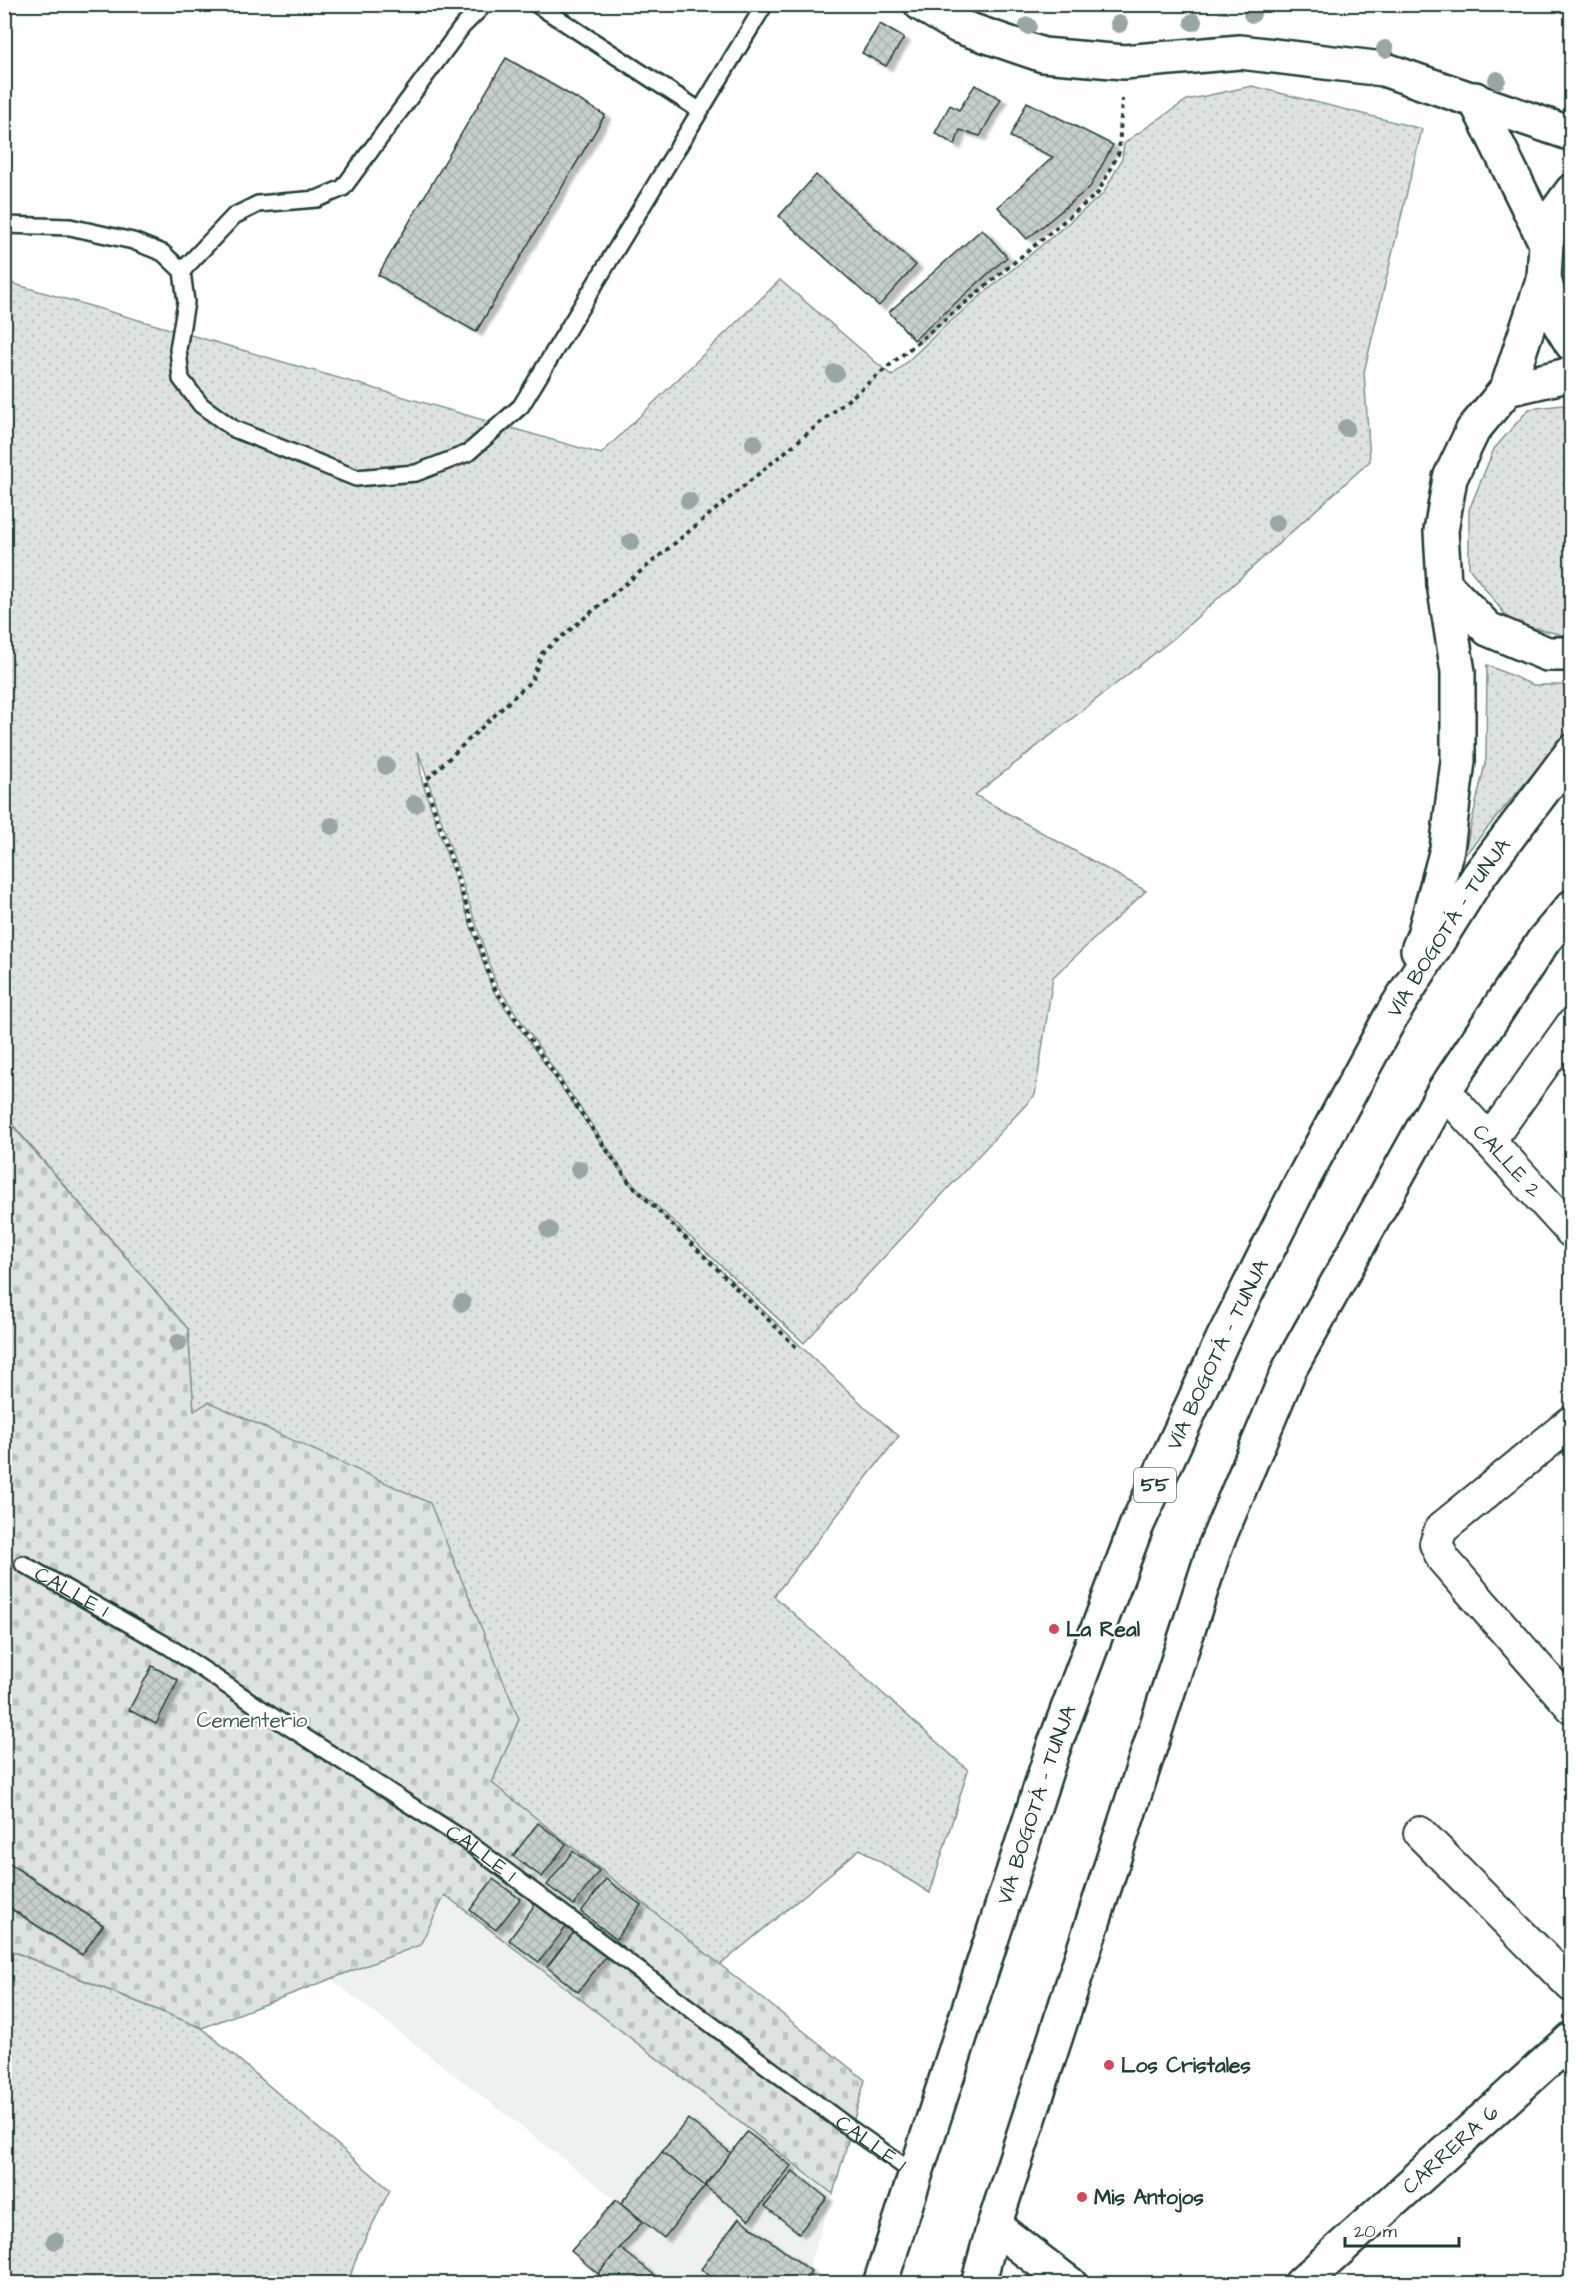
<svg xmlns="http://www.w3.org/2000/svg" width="1576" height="2288" font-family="'Architects Daughter',sans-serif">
  <defs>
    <pattern id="grass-dots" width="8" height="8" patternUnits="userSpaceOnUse" patternTransform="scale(1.5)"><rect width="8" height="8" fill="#dee3e2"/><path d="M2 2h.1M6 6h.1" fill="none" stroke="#bec4c2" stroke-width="1.8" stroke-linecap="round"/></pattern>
    <pattern id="cemetery-stones" width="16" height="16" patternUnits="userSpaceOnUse" patternTransform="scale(1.5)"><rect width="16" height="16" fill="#dee3e2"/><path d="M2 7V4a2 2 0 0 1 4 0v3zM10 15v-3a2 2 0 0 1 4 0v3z" fill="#bec4c2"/></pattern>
    <pattern id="building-cross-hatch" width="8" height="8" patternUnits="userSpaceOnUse" patternTransform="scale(1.5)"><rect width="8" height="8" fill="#c7cfcc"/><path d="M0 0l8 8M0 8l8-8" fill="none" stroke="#aab3b0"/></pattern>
    <filter id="shadow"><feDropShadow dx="6" dy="4" stdDeviation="1.5" flood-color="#0004"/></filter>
  </defs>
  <rect width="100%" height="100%" fill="#fff"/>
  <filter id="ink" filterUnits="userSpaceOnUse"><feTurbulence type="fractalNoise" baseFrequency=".0167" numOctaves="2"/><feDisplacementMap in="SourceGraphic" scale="12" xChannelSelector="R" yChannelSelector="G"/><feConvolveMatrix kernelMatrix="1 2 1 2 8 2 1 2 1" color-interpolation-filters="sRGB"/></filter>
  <g filter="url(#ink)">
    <path fill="#eef1f0" d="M 445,1895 L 833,2194 L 803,2283 L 591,2283 L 598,2274 L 571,2251 L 616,2200 L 331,1979 L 420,1945 Z"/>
    <g fill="url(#grass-dots)" stroke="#7e908b" stroke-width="1.5">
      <path d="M 1252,86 L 1422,129 L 1364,372 L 1370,461 L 1174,638 L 975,795 L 1146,891 L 1053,977 L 1035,1095 L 804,1343 L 630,1181 L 496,984 L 418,751 L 422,781 L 492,989 L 629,1183 L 867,1409 L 899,1436 L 774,1596 L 968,1770 L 930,1893 L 860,1849 L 720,1965 L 491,1783 L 519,1719 L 194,1412 L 188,1329 L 5,1116 L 4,281 L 601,454 L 780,280 L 892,376 L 946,325 L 1103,194 L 1122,159 L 1124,144 L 1131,138 L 1187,100 Z"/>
      <path d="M 1571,404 L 1571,637 L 1570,637 L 1511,622 L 1469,568 L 1469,510 L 1494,449 L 1529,409 Z"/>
      <path d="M 1487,665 L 1533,685 L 1571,685 L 1571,728 L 1464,856 L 1486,759 Z"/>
      <path d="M 4,1948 L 202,2028 L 390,2190 L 358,2253 L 348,2283 L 5,2283 Z"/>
    </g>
    <path fill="url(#cemetery-stones)" stroke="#7e908b" stroke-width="1.5" d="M 4,1116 L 188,1329 L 194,1411 L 209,1402 L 430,1503 L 519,1719 L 492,1783 L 865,2080 L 833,2194 L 445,1895 L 420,1945 L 202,2028 L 5,1948 Z"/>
    <g fill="url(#building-cross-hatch)" stroke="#1f3d34" stroke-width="1.5" filter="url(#shadow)">
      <path d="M 880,24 L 904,38 L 886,66 L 862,53 Z"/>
      <path d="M 506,58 L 605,115 L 476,332 L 378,275 Z"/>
      <path d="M 975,85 L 1001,99 L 980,136 L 960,130 L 955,145 L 935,133 L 950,105 L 959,110 Z"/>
      <path d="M 1027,102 L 1113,145 L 1090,187 L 1027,239 L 998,207 L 1053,157 L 1010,137 Z"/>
      <path d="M 816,175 L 916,265 L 879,306 L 779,216 Z"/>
      <path d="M 982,229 L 1007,257 L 914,340 L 889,312 Z"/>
      <path d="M 152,1666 L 178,1680 L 156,1724 L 129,1710 Z"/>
      <path d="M 538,1823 L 566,1844 L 542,1877 L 513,1856 Z"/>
      <path d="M 573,1851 L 599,1871 L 574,1905 L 547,1885 Z"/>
      <path d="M 4,1860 L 103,1925 L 82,1955 L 4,1904 Z"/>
      <path d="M 493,1879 L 520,1899 L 496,1930 L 470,1910 Z"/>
      <path d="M 606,1879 L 641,1905 L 616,1939 L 581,1912 Z"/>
      <path d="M 536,1903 L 567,1926 L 539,1962 L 509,1940 Z"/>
      <path d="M 574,1932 L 606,1956 L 578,1992 L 547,1967 Z"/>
      <path d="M 688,2119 L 731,2153 L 705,2186 L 662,2152 Z"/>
      <path d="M 747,2132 L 791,2166 L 749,2220 L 705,2186 Z"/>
      <path d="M 662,2152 L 705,2186 L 664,2238 L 621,2203 Z"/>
      <path d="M 793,2171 L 827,2198 L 799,2233 L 765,2206 Z"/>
      <path d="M 616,2200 L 642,2222 L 598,2274 L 571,2251 Z"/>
      <path d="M 739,2218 L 811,2271 L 802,2284 L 721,2284 L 701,2269 Z"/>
      <path d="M 620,2248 L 666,2284 L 611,2284 L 598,2274 Z"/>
    </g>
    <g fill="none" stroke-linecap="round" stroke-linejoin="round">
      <defs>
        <g id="lane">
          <path d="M 536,4 L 699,110"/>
          <path d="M 4,225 L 70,227 L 133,241 L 163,253 L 182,271 L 186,302 L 178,349 L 181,379 L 201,405 L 234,429 L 356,478 L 416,473 L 468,453 L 521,406 L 765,4"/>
          <path d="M 182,271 L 234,216 L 258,204 L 317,199 L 343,188 L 462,27 L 485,4"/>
          <path id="s1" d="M 23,1564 L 168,1646 L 278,1720 L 466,1841 L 851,2129 L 915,2174"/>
        </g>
        <g id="street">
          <path id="s2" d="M 1444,1091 L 1572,1232"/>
          <path d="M 1489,1141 L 1572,1025"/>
          <path d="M 1572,1422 L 1441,1529 L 1436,1544 L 1443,1559 L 1572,1707"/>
          <path d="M 1420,1833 L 1572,1986"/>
        </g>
        <g id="secondary">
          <path d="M 921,4 L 958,26 L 1043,55 L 1124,62 L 1240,52 L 1383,69 L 1572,134"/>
          <path d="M 1475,99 L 1546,243"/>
          <path d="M 1572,191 L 1556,213 L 1546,243 L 1544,278 L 1553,313 L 1572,344"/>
          <path d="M 994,2226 L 1070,2284"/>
          <path id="s3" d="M 1301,2284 L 1572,2039"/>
        </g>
        <g id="highway">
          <path d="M 1507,389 L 1572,374"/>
          <path d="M 1444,584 L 1488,629 L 1547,654 L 1572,654"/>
          <path d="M 1418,950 L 1424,935 L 1447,849 L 1458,761 L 1458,672 L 1444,584 L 1441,531 L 1450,478 L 1473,430 L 1507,389 L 1544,278"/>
          <path id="s4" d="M 880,2284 L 1053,1749 L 1136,1527 L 1223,1339 L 1301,1183 L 1390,1018 L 1478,877 L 1572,752"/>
          <path d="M 978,2284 L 994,2226 L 1215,1547 L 1290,1368 L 1444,1091 L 1544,940 L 1572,907"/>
        </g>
      </defs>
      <use href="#lane" stroke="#1f3d34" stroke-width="20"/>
      <use href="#street" stroke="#1f3d34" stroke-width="36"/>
      <use href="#secondary" stroke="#1f3d34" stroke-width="38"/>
      <use href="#highway" stroke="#1f3d34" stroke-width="38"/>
      <path stroke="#1f3d34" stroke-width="4" stroke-dasharray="4.5 4.5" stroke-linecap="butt" d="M 796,1347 L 629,1182 L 493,986 L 425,781 L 532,680 L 542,653 L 1098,193 L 1119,152 L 1122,99"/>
      <use href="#lane" stroke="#fff" stroke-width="15"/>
      <use href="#street" stroke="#fff" stroke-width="32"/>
      <use href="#secondary" stroke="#fff" stroke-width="33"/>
      <use href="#highway" stroke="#fff" stroke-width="33"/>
    </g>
    <g fill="#99a6a3">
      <circle cx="1252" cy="14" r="9"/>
      <circle cx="1193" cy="22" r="9"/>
      <circle cx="1119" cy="24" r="9"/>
      <circle cx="1028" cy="26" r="9"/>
      <circle cx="1385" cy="49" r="9"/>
      <circle cx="1497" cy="80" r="9"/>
      <circle cx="835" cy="373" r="9"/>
      <circle cx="1346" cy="428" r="9"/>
      <circle cx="754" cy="443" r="9"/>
      <circle cx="689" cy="501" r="9"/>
      <circle cx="1276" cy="523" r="9"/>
      <circle cx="631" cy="542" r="9"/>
      <circle cx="386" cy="766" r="9"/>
      <circle cx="415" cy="804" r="9"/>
      <circle cx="332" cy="826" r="9"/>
      <circle cx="579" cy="1169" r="9"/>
      <circle cx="549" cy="1230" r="9"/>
      <circle cx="462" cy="1303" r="9"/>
      <circle cx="178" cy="1343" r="9"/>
      <circle cx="55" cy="2241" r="9"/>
    </g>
  </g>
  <g fill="#d1495b" stroke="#fff" stroke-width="2">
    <circle cx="1054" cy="1629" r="6"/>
    <circle cx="1109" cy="2065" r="6"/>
    <circle cx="1082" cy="2197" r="6"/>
  </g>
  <g text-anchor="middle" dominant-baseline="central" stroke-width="5" stroke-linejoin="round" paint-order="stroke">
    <rect fill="#fff" stroke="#627771" stroke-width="1.5" x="1134" y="1468" width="42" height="34" rx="4.5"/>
    <g font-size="20" font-weight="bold" fill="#1f3d34">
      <text x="1155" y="1485">55</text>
    </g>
    <g font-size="21" fill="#1f3d34" stroke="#fff">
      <text stroke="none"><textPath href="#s4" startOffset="1476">VÍA BOGOTÁ - TUNJA</textPath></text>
      <text stroke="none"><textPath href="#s2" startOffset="94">CALLE 2</textPath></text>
      <text stroke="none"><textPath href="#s4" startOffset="990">VÍA BOGOTÁ - TUNJA</textPath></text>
      <text stroke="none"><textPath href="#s1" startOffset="56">CALLE 1</textPath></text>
      <text stroke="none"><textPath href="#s4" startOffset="504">VÍA BOGOTÁ - TUNJA</textPath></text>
      <text stroke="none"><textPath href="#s1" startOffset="542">CALLE 1</textPath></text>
      <text stroke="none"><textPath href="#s1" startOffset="1028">CALLE 1</textPath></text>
      <text stroke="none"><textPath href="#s3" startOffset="201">CARRERA 6</textPath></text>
    </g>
    <g font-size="21" font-weight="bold" fill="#1f3d34" stroke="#fff" text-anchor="start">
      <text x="1066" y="1629">La Real</text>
      <text x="1121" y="2065">Los Cristales</text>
      <text x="1094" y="2197">Mis Antojos</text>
    </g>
    <g font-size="21" fill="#455e57" stroke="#fff">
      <text x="252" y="1720">Cementerio</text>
    </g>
  </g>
  <rect width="1576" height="2288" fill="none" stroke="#fff" stroke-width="24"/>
  <rect x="12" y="12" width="1552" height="2264" fill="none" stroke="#1f3d34" stroke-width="2" filter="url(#ink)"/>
  <path d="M1345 2237v9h114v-9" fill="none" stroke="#1f3d34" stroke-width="3"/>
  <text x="1354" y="2237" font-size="18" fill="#1f3d34" stroke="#ffffff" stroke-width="4.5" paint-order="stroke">20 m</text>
</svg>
